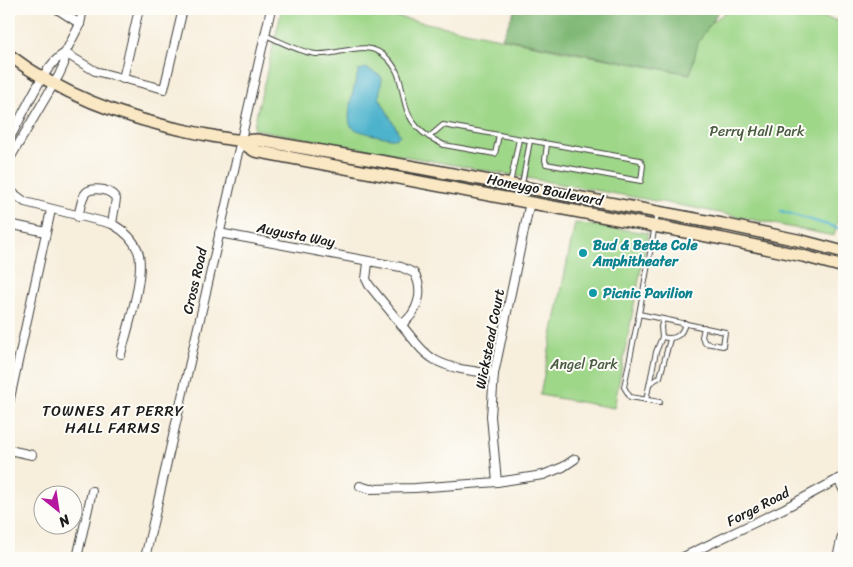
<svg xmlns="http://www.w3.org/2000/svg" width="853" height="567" font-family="Sriracha,sans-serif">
  <rect width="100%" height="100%" fill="#fdfcf7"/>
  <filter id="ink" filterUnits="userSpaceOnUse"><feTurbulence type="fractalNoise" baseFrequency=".02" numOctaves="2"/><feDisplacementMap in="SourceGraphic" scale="10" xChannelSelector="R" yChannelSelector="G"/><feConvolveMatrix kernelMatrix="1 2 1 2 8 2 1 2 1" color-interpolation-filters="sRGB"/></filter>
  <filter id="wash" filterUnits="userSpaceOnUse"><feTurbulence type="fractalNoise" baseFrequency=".0096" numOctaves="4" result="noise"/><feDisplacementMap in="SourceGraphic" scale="20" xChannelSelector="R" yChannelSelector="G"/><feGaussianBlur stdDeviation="1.12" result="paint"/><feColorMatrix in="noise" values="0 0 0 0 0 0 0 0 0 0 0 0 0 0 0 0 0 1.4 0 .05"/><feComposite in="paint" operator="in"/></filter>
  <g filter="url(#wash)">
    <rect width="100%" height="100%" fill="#f7eedc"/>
    <g fill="#9fd789" stroke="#5e7a52">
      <path d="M 282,9 L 358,9 L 563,51 L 690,74 L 698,43 L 709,24 L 730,9 L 780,9 L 844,22 L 844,194 L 834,236 L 695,208 L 253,129 Z"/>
      <path d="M 575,223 L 648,233 L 614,408 L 540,395 Z"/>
    </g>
    <path fill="#7fb875" stroke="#4e6a48" d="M 515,9 L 720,9 L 698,43 L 690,74 L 502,38 Z"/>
    <path fill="#4db3cc" stroke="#346874" d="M 366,68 L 381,76 L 382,80 L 379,97 L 400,135 L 396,139 C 385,137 357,133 351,126 C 345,119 355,82 358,73 L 359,70 Z"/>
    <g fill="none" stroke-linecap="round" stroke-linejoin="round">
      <path stroke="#4db3cc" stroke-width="2.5" d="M 781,211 L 844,230"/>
    </g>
  </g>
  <g filter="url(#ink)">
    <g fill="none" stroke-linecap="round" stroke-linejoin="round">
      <defs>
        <g id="service">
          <path d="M 265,35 C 282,42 299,52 316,54 C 343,56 367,36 389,60 C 411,84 393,113 429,137 L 443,125 L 640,160 L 643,165 L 641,181 L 546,164 L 545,160 L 547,144"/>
          <path d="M 429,137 L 444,145 L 495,154 L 499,135"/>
          <path d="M 510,184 L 519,139"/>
          <path d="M 522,184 L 530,141"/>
          <path d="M 657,214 L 639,314 L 624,387 L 630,397 L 660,402"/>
          <path d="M 639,314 L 725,332 L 723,346 L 705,343 L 702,337 L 704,327"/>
          <path d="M 662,337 C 675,340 682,336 685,323"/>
          <path d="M 650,383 L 660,377 L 670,339"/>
          <path d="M 646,400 L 656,352 L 662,337 L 661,327 L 663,319"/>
        </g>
        <g id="minor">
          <path d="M 57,9 L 80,24"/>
          <path d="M 65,53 L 95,71 L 164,89 L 183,9"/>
          <path d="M 123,79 L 139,9"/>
          <path d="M 9,139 C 23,117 43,64 65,53"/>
          <path d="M 9,160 L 59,75 L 64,64 L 65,53 L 80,24 L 83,9"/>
          <path d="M 9,190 L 25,202 L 112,224 C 123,230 133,238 138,251 C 146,273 127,330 121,354"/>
          <path d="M 78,217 C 83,198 81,186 104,190 C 110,192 114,194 116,199 L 112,224"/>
          <path d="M 9,224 L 46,232"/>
          <path d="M 219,233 L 401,267 L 414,273 C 425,291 418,313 401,325"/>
          <path d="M 368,263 L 366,279 L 369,285 L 417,344 C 422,350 428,356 435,360 C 453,370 475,371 494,374"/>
          <path d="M 9,403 L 51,210"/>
          <path d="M 9,450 L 32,455"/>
          <path d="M 838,479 L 844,491"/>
          <path d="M 497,482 L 491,416 L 494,374 L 530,202"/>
          <path d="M 360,486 L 370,489 L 415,488 L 497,482 L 543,475 L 563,467 L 575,459"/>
          <path d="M 77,558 L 92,491"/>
          <path d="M 145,558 L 271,9"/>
          <path d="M 681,558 L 785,508 L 844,476"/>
          <path d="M 837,558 L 844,527"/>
        </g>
        <g id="secondary">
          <path d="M 9,55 C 64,97 130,120 197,133 C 217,137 236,142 257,140 L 420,168 L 722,224 L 802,241 L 844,252"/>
          <path d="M 241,142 L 255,151 L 723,239 L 803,256 L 844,267"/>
        </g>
      </defs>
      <use href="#service" stroke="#3d3c39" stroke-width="6"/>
      <use href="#minor" stroke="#3d3c39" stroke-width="10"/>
      <use href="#secondary" stroke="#3d3c39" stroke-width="14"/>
      <use href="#service" stroke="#fff" stroke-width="4"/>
      <use href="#minor" stroke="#fff" stroke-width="8"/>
      <use href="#secondary" stroke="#fae7c3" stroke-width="11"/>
    </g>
  </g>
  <g fill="#0f9aa8" stroke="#fdfcf7" stroke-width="2">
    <circle cx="583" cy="253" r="5"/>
    <circle cx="593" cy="293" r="5"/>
  </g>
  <g text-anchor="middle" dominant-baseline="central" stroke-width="4" stroke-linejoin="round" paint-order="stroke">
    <g font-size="14" fill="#4a5d42" stroke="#fdfcf7">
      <text x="757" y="131">Perry Hall Park</text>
      <text x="584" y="364">Angel Park</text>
    </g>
    <g font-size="14" fill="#1c1c1c" stroke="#fdfcf7">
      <text transform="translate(545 190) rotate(11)">Honeygo Boulevard</text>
      <text transform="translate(296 235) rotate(11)">Augusta Way</text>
      <text transform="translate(195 281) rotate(-77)">Cross Road</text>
      <text transform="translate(490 339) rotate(-79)">Wickstead Court</text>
      <text transform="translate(758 507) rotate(-27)">Forge Road</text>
    </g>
    <g font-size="14" font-weight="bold" fill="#0d838f" stroke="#fdfcf7" text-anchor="start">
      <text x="593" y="245">Bud &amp; Bette Cole<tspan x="593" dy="16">Amphitheater</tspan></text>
      <text x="603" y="293">Picnic Pavilion</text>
    </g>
    <g font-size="15" letter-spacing="1" fill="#1c1c1c" stroke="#fdfcf7">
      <text x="113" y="411">TOWNES AT PERRY<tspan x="113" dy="17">HALL FARMS</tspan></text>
    </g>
  </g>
  <rect width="853" height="567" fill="none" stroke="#fdfcf7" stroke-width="30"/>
  <g transform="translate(58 510) rotate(150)"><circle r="24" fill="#fdfcf7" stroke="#a3a29f"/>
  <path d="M0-4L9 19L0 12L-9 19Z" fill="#b5179e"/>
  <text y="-8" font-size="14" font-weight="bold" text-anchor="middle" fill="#1c1c1c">N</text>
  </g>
</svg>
